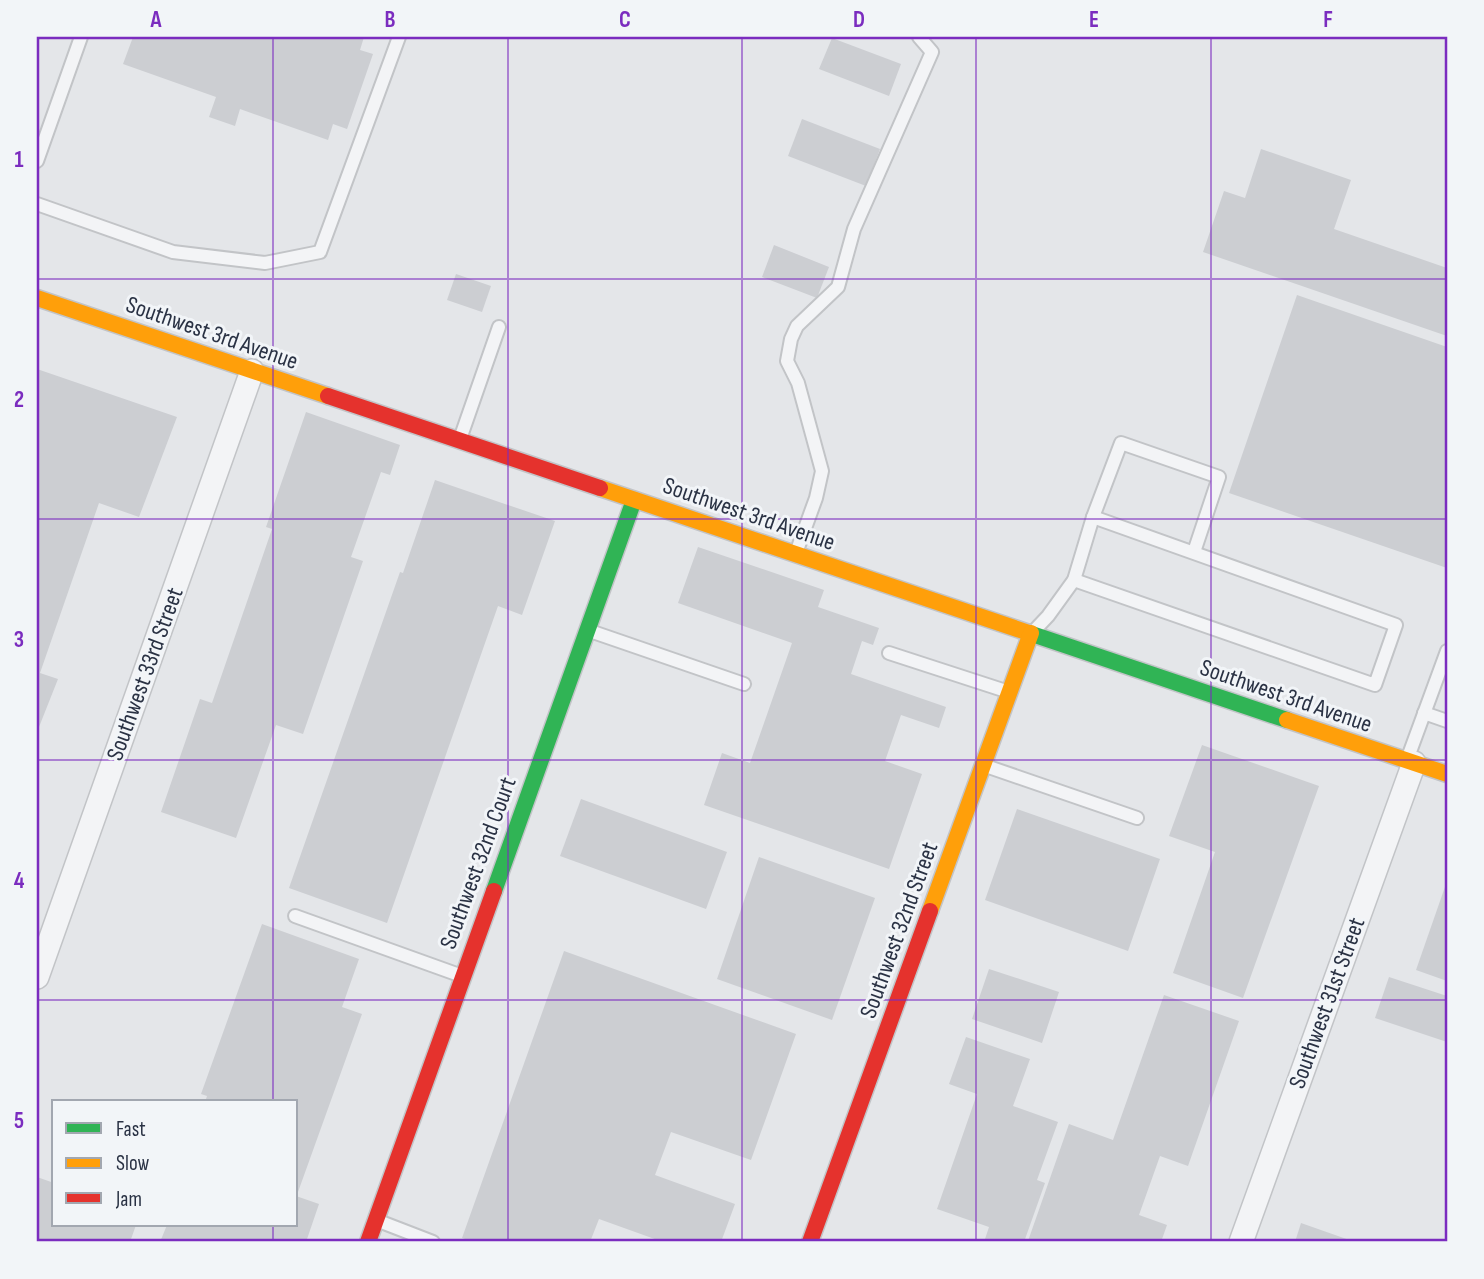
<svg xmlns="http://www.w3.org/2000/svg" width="1484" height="1279" font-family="'Sofia Sans Condensed',sans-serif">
  <rect width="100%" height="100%" fill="#e4e6e9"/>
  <g fill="#ccced2">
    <path d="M 133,37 L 364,37 L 360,50 L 373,54 L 347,129 L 333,124 L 328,140 L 240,109 L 235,126 L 209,117 L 216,97 L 123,64 Z"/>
    <path d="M 832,38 L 901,64 L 889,96 L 819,69 Z"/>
    <path d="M 802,119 L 880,149 L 866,186 L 788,156 Z"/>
    <path d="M 1261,149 L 1351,180 L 1334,229 L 1447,268 L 1447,336 L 1203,252 L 1224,191 L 1245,198 Z"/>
    <path d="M 774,245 L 829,267 L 817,298 L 762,277 Z"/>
    <path d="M 456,274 L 491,286 L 482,312 L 447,300 Z"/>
    <path d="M 1297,295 L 1447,347 L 1447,568 L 1229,493 Z"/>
    <path d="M 37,369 L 177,417 L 139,517 L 99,503 L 40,673 L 58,679 L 39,727 L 37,726 Z"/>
    <path d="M 306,412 L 400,445 L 390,475 L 381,472 L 351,557 L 363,561 L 303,734 L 276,725 L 236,838 L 161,812 L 200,699 L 212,703 L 272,529 L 266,527 Z"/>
    <path d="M 435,480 L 555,521 L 522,615 L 498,606 L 387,923 L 289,888 L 400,572 L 403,573 Z"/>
    <path d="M 698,547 L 824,590 L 818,607 L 879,628 L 873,645 L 862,641 L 851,674 L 946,707 L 939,728 L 901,715 L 885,761 L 922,774 L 889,869 L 704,805 L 722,753 L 750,763 L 792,643 L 678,603 Z"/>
    <path d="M 1202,745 L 1319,786 L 1243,998 L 1173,973 L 1215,852 L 1169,836 Z"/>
    <path d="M 581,799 L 727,852 L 706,909 L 560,856 Z"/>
    <path d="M 1017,809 L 1160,859 L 1128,951 L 985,900 Z"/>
    <path d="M 759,857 L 875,898 L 832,1020 L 717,979 Z"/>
    <path d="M 1447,881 L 1447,981 L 1416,970 Z"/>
    <path d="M 262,924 L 359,959 L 342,1007 L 362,1014 L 298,1192 L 296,1192 L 296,1102 L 205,1102 L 207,1096 L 201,1094 Z"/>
    <path d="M 564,951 L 796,1034 L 751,1160 L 671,1132 L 655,1175 L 735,1204 L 721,1242 L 663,1242 L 599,1219 L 590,1242 L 474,1242 L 462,1238 Z"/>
    <path d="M 989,969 L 1059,992 L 1042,1043 L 972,1019 Z"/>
    <path d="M 1389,977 L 1447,996 L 1447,1042 L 1375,1018 Z"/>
    <path d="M 1164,995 L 1239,1021 L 1188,1166 L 1160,1156 L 1139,1215 L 1167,1225 L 1161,1242 L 1028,1241 L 1069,1124 L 1113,1140 Z"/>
    <path d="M 966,1037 L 1030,1059 L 1013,1106 L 1058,1122 L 1037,1180 L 1045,1183 L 1024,1242 L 984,1242 L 989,1227 L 937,1209 L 977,1094 L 949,1084 Z"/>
    <path d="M 37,1177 L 54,1183 L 54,1225 L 136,1225 L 130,1242 L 37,1242 Z"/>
    <path d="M 296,1196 L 319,1204 L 306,1242 L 160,1242 L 167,1225 L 296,1225 Z"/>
    <path d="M 1301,1223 L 1355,1242 L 1295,1242 Z"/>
  </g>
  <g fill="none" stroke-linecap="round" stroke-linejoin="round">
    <defs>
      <g id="lane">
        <path d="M 37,161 L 81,37"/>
        <path d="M 37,204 L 173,252 L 265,263 L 320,252 L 399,37"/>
        <path d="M 460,439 L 499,327"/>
        <path d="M 796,553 L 816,498 L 822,471 L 798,383 L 787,361 L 791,339 L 797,326 L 838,287 L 854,229 L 932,52 L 919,37"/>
        <path d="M 1074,580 L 1375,685 L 1396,625 L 1093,517"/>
        <path d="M 590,631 L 744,684"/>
        <path d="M 1032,633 L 1048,616 L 1074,580 L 1093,517 L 1121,443 L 1219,477 L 1194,552"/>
        <path d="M 889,653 L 1009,692"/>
        <path d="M 1424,713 L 1447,721"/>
        <path d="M 1407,760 L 1447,651"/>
        <path d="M 983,765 L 1137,818"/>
        <path d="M 295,916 L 462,976"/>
        <path d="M 376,1220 L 433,1242"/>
      </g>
      <g id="street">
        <path d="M 37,977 L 252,371"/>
        <path d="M 1241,1242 L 1414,763"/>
      </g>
      <g id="fast">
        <path d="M 1029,633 L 1287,720"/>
        <path d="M 494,891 L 634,500"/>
      </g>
      <g id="slow">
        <path d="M 37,298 L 328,396"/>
        <path d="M 600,488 L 1029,633"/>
        <path d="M 1287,720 L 1447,774"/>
        <path d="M 930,911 L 1031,633"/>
      </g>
      <g id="jam">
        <path d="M 328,396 L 600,488"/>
        <path d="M 368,1242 L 494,891"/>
        <path d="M 810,1242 L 930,911"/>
      </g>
    </defs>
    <use href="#lane" stroke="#c2c4c7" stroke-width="16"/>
    <use href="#street" stroke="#c2c4c7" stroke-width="26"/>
    <use href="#fast" stroke="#c2c4c7" stroke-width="19"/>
    <use href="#slow" stroke="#c2c4c7" stroke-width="19"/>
    <use href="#jam" stroke="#c2c4c7" stroke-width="19"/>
    <use href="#lane" stroke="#f3f4f6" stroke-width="12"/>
    <use href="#street" stroke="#f3f4f6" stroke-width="23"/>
    <use href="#fast" stroke="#30b455" stroke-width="16"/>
    <use href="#slow" stroke="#ff9f0a" stroke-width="16"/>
    <use href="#jam" stroke="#e5322d" stroke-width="16"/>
  </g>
  <path fill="none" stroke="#7b2cbf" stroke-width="2" stroke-opacity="0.55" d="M 273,37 L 273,1102M 508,37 L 508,1242M 742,37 L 742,1242M 976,37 L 976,1242M 1211,37 L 1211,1242M 37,279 L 1447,279M 37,519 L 1447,519M 37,760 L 1447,760M 37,1000 L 1447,1000M 273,1225 L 273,1242"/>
  <g text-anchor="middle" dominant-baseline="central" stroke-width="6" stroke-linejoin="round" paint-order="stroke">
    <g font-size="24" fill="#2a3244" stroke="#f2f5f8">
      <text transform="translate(212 333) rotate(19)">Southwest 3rd Avenue</text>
      <text transform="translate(749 514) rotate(19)">Southwest 3rd Avenue</text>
      <text transform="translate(145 674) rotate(-70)">Southwest 33rd Street</text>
      <text transform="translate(1286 696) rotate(19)">Southwest 3rd Avenue</text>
      <text transform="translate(478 863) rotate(-70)">Southwest 32nd Court</text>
      <text transform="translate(899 930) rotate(-70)">Southwest 32nd Street</text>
      <text transform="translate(1327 1003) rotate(-70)">Southwest 31st Street</text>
    </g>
  </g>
  <rect width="1484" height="1279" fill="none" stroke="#f2f5f8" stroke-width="77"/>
  <rect x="52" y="1100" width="245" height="126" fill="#f2f5f8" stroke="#a2a7b0" stroke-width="2"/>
  <rect x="66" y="1123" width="35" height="10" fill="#30b455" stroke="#a2a7b0" stroke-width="2"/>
  <text x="116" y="1136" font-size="21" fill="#2a3244">Fast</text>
  <rect x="66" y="1158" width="35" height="10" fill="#ff9f0a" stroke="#a2a7b0" stroke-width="2"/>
  <text x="116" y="1170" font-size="21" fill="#2a3244">Slow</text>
  <rect x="66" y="1193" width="35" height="10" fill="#e5322d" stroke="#a2a7b0" stroke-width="2"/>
  <text x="116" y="1206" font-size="21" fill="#2a3244">Jam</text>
  <rect x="38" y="38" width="1408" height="1202" fill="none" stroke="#7b2cbf" stroke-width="2.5"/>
  <g font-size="23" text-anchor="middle" font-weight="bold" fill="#7b2cbf">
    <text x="156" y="27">A</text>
    <text x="390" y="27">B</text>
    <text x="625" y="27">C</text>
    <text x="859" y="27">D</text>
    <text x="1094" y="27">E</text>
    <text x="1328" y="27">F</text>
    <text x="19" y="167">1</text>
    <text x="19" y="407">2</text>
    <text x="19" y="647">3</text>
    <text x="19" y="888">4</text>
    <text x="19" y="1128">5</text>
  </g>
</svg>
